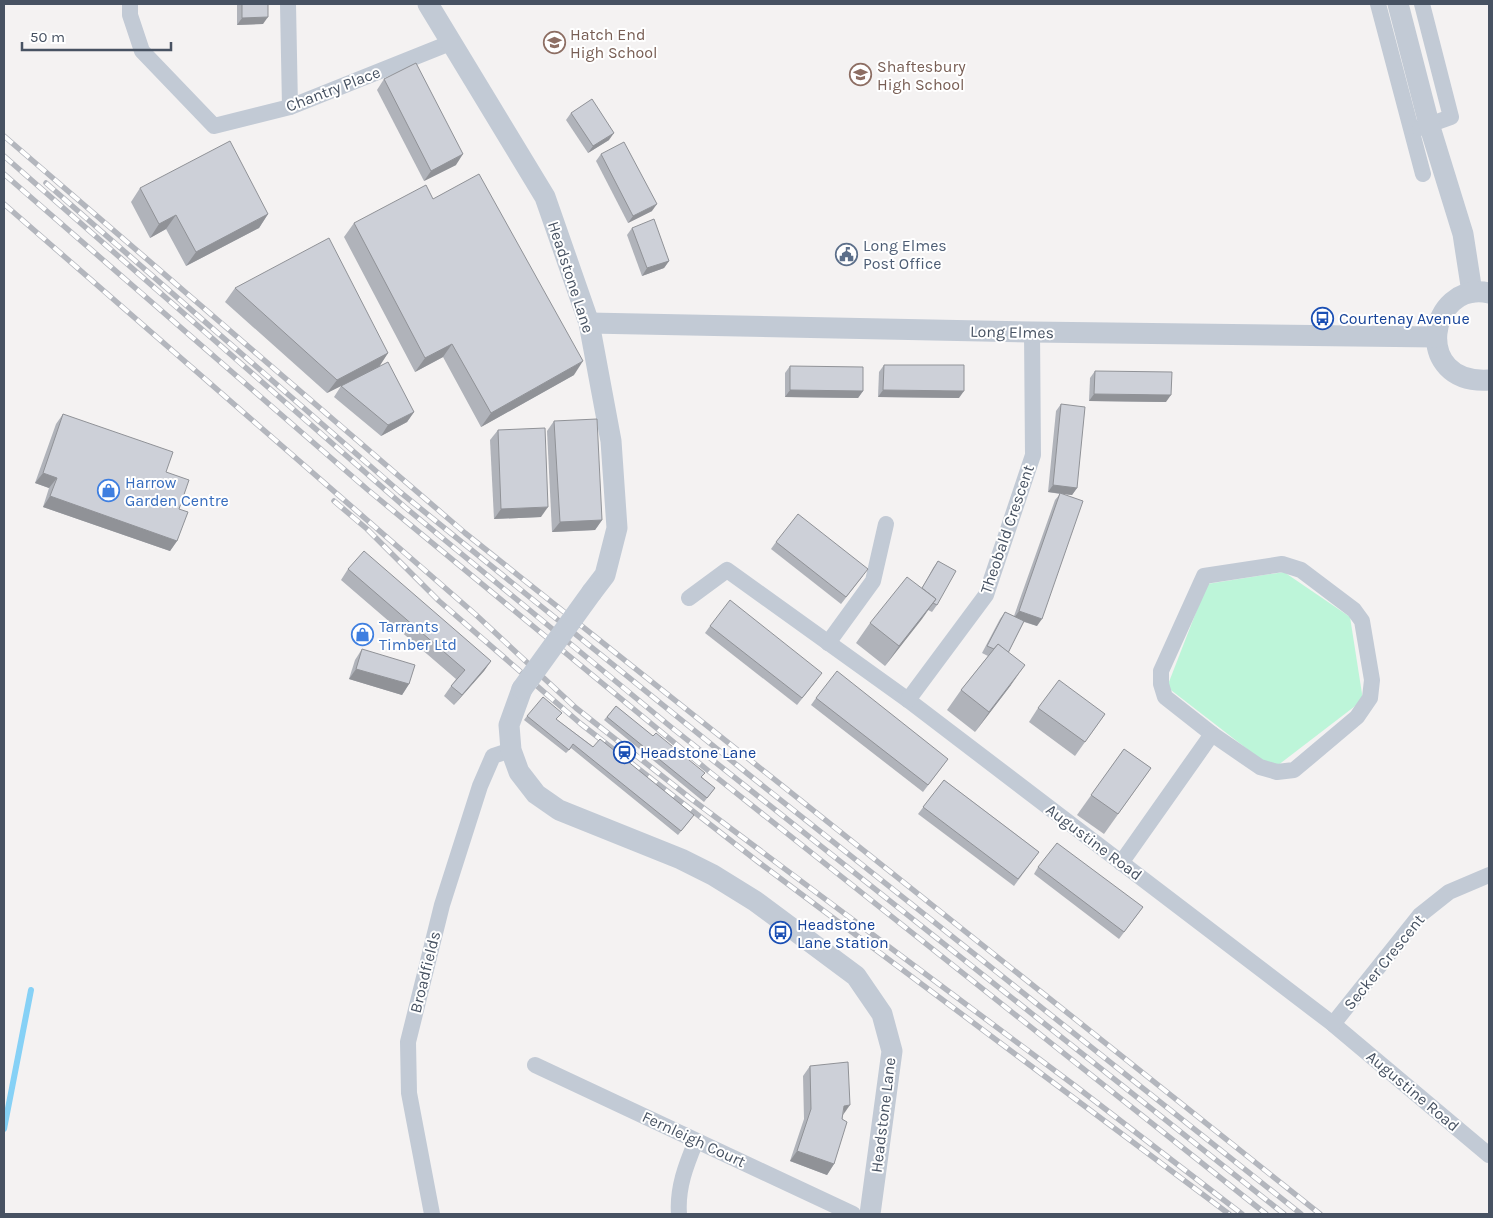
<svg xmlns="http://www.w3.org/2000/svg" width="1493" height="1218" font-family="Karla,sans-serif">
  <rect width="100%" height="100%" fill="#f4f2f2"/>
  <path fill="#bdf5d9" d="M 1284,572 L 1350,617 L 1363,700 L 1273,769 L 1167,687 L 1207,584 Z"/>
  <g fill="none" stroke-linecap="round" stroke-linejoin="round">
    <path stroke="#86d1f6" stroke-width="6" d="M 4,1129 L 31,990"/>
    <g stroke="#c2cad5" stroke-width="16">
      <path d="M 130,4 L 130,15 L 142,51 L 214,126 L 290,107 L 450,43"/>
      <path d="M 288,4 L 290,107"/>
      <path d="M 1378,4 L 1423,174"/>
      <path d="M 1420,128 L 1451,117 L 1422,4"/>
      <path d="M 1282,564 L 1301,570 L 1354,610 L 1362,621 L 1372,680 L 1370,698 L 1357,717 L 1294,770 L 1277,772 L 1260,767 L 1212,734 L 1165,697 L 1161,684 L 1161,671 L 1204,576 Z"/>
      <path d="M 689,598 L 727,570 L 908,700 L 1333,1024 L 1489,1155"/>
      <path d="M 828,643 L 873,581 L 886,524"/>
      <path d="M 908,700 L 986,595 L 1033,455 L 1032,332"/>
      <path d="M 1121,863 L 1212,734"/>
      <path d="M 1333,1024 L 1420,915 L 1449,892 L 1489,875"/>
      <path d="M 535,1065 L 853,1214"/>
      <path d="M 432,1214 L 409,1093 L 408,1042 L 442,905 L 480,786 L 493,756 L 511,750"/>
      <path d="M 679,1214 C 677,1188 686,1165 696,1141"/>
    </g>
    <g stroke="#c2cad5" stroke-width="21">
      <path d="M 428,4 L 545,197 L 589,323 L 611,441 L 617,528 L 605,575 L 592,592"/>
      <path d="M 1398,4 L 1429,124 L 1463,234 L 1472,292"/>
      <path d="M 1489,293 C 1428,280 1411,385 1489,380"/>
      <path d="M 589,323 L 1032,332 L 1436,337"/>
      <path d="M 522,689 L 509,725 L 511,750 L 519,772 L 536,794 L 559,810 L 681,859 L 713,875 L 755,901 L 856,976 L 882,1014 L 892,1051 L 870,1214"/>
    </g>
    <defs>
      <g id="rail">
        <path d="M 4,136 L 465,533 L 1320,1214"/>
        <path d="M 4,156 L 406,508 L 671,727 L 1284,1214"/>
        <path d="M 4,174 L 368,490 L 711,773 L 1266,1214"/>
        <path d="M 46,183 L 400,492 L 748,774 L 1301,1214"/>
        <path d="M 4,204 L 475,614 L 576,708 L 690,798 L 1074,1085 L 1242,1214"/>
        <path d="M 334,501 L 367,529 L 439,601 L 581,724 L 757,861 L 1229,1214"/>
      </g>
    </defs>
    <use href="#rail" stroke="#b3b6bd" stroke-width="5.5"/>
    <use href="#rail" stroke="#fff" stroke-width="4" stroke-dasharray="11" stroke-linecap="butt"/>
    <path stroke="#c2cad5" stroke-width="21" d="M 522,689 L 592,592"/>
  </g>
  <g fill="#b0b3ba">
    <path d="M 237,4 L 268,4 L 263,24 L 237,25 Z"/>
    <path d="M 384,79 L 456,165 L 424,181 L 377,90 Z"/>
    <path d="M 571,113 L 609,140 L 588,153 L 566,120 Z"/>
    <path d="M 601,154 L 652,211 L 628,223 L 596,161 Z"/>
    <path d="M 140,188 L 268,214 L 259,228 L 186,266 L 166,229 L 150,238 L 131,202 Z"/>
    <path d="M 433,199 L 574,375 L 481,427 L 443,357 L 415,372 L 344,237 L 354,223 Z"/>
    <path d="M 632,228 L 669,261 L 664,268 L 642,276 L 627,235 Z"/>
    <path d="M 235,288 L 388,353 L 379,366 L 414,412 L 407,422 L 381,436 L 334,397 L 341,386 L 327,393 L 225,302 Z"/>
    <path d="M 884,365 L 959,398 L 878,397 L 879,372 Z"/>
    <path d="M 790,366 L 863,391 L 858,398 L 785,397 L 785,373 Z"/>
    <path d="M 1095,371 L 1166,402 L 1089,401 L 1090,378 Z"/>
    <path d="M 1061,404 L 1077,488 L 1072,495 L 1061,494 L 1037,626 L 1024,622 L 1008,653 L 1011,685 L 975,732 L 947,710 L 961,690 L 988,656 L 982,653 L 1000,619 L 1005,612 L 1014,616 L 1055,500 L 1060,494 L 1048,492 L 1056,411 Z"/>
    <path d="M 63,414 L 179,509 L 177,541 L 170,551 L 43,507 L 49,488 L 35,483 L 56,424 Z"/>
    <path d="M 554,421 L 602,520 L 595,530 L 552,532 L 547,431 Z"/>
    <path d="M 498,430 L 541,517 L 494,519 L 490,440 Z"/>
    <path d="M 776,542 L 863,576 L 841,604 L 771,549 Z"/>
    <path d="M 938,561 L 937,605 L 932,612 L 928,610 L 885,666 L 856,643 L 870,623 L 922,588 L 933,568 Z"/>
    <path d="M 348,569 L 491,661 L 484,671 L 454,705 L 444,696 L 456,679 L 341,580 Z"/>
    <path d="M 710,626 L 817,680 L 797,705 L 705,633 Z"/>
    <path d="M 362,649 L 409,684 L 402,695 L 349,679 L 355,660 Z"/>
    <path d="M 816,698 L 948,759 L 923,792 L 811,705 Z"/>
    <path d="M 616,706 L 715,788 L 704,802 L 604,720 Z"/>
    <path d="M 1038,708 L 1105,714 L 1075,756 L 1029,722 Z"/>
    <path d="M 527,716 L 559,716 L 556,719 L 691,819 L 678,835 L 571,748 L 566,753 L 524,720 Z"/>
    <path d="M 1124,749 L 1151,768 L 1104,834 L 1077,815 Z"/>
    <path d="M 944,780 L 1039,852 L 1014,886 L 918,814 Z"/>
    <path d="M 1038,867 L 1143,907 L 1119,939 L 1034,874 Z"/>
    <path d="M 810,1066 L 843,1115 L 834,1164 L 827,1175 L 790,1161 L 804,1119 L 803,1076 Z"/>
  </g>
  <g fill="#909297">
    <path d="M 268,17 L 263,24 L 237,25 L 242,18 Z"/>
    <path d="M 614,133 L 609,140 L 588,153 L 593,146 Z"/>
    <path d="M 463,154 L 456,165 L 424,181 L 431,171 Z"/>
    <path d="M 657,204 L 652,211 L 628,223 L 633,216 Z"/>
    <path d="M 268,214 L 259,228 L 186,266 L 196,252 Z"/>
    <path d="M 176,215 L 166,229 L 150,238 L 159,224 Z"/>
    <path d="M 669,261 L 664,268 L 642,276 L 647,268 Z"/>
    <path d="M 452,344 L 443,357 L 415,372 L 425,358 Z"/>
    <path d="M 388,353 L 379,367 L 327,393 L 337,380 Z"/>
    <path d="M 583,361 L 574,375 L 481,427 L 491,413 Z"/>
    <path d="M 790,390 L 863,391 L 858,398 L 785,397 Z"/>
    <path d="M 883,390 L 964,391 L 959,398 L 878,397 Z"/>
    <path d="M 1094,394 L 1171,395 L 1166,402 L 1089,401 Z"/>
    <path d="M 414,412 L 407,422 L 381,436 L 388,425 Z"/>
    <path d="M 43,473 L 57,478 L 49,488 L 35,483 Z"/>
    <path d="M 1053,485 L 1077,488 L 1072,495 L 1048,492 Z"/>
    <path d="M 50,496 L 177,541 L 170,551 L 43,507 Z"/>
    <path d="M 548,507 L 541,517 L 494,519 L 501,509 Z"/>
    <path d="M 602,520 L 595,530 L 552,532 L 560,522 Z"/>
    <path d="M 936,599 L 922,619 L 885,666 L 899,646 Z"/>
    <path d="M 1019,611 L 1042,619 L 1037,626 L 1014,618 Z"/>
    <path d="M 491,661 L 484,671 L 454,705 L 462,695 Z"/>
    <path d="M 1025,665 L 1011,685 L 975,732 L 989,712 Z"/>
    <path d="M 356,669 L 409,684 L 402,695 L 349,679 Z"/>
    <path d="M 850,1105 L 843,1115 L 844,1106 Z"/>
    <path d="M 797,1151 L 834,1164 L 827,1175 L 790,1161 Z"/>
  </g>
  <g fill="#cdd0d8" stroke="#909297">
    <path d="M 242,4 L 268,4 L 268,17 L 242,18 Z"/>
    <path d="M 416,63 L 463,154 L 431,171 L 384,79 Z"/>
    <path d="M 592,99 L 614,133 L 593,146 L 571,113 Z"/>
    <path d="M 230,141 L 268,214 L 196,252 L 176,215 L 159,224 L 140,188 Z"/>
    <path d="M 624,142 L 657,204 L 633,216 L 601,154 Z"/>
    <path d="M 479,174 L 583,361 L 491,413 L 452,344 L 425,358 L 354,223 L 426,185 L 433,199 Z"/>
    <path d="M 654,219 L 669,261 L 647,268 L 632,228 Z"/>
    <path d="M 329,238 L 388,353 L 337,380 L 235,288 Z"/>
    <path d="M 388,362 L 414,412 L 388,425 L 341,386 Z"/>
    <path d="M 884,365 L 964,365 L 964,391 L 883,390 Z"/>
    <path d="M 790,366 L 863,367 L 863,391 L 790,390 Z"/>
    <path d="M 1095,371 L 1172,372 L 1171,395 L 1094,394 Z"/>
    <path d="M 1061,404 L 1085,407 L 1077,488 L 1053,485 Z"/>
    <path d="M 63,414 L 173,452 L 166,472 L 189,480 L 179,509 L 188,512 L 177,541 L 50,496 L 57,478 L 43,473 Z"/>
    <path d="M 597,419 L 602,520 L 560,522 L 554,421 Z"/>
    <path d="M 545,428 L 548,507 L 501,509 L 498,430 Z"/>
    <path d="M 1060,493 L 1083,501 L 1042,619 L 1019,611 Z"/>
    <path d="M 798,514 L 868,569 L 846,597 L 776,542 Z"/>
    <path d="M 364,551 L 491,661 L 462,695 L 451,686 L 465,670 L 348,569 Z"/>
    <path d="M 938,561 L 956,571 L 937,605 L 933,603 L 936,599 L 922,588 Z"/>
    <path d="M 907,577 L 936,599 L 899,646 L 870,623 Z"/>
    <path d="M 730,600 L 822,673 L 802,698 L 710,626 Z"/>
    <path d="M 1005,612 L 1024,621 L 1008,653 L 998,644 L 994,649 L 987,646 Z"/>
    <path d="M 998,644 L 1025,665 L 989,712 L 961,690 Z"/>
    <path d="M 362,649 L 415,665 L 409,684 L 356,669 Z"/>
    <path d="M 837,671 L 948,759 L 928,785 L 816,698 Z"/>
    <path d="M 1059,680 L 1105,714 L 1085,742 L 1038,708 Z"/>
    <path d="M 543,697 L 562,713 L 556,719 L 593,747 L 600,739 L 694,815 L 681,831 L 573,744 L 569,750 L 527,716 Z"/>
    <path d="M 616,706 L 653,736 L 656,733 L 705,773 L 701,777 L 715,788 L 707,798 L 607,717 Z"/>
    <path d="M 1124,749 L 1151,768 L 1118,814 L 1091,795 Z"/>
    <path d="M 944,780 L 1039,852 L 1018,879 L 923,807 Z"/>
    <path d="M 1057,843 L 1143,907 L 1124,932 L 1038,867 Z"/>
    <path d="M 848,1062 L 850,1105 L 844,1106 L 842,1119 L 847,1122 L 834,1164 L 797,1151 L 811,1109 L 810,1066 Z"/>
  </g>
  <defs>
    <symbol id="school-ring" viewBox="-11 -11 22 22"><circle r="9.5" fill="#fff" stroke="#8d6e63" stroke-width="1.5"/><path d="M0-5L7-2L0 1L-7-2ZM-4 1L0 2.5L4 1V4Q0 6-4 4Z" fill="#8d6e63"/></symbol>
    <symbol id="civic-ring" viewBox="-11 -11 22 22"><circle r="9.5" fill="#fff" stroke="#5c6f8a" stroke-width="1.5"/><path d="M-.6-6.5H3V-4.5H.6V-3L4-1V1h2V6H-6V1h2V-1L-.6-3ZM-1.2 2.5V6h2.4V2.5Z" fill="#5c6f8a"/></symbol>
    <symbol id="bus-ring" viewBox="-11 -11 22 22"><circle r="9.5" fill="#fff" stroke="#1a4fb4" stroke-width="1.5"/><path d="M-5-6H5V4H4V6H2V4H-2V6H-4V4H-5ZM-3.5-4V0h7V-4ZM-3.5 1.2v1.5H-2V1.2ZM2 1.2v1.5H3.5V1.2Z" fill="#1a4fb4"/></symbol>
    <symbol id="shop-ring" viewBox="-11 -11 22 22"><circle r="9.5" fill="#fff" stroke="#3f7fe0" stroke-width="1.5"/><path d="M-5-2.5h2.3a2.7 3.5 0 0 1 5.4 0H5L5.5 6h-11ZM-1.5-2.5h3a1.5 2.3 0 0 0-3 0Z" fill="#3f7fe0"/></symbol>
    <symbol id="station-ring" viewBox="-11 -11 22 22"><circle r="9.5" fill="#fff" stroke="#1a4fb4" stroke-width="1.5"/><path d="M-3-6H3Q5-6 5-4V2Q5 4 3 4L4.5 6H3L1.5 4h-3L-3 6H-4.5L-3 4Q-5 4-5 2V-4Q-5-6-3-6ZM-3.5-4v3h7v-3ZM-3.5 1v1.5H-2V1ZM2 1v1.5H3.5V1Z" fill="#1a4fb4"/></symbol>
  </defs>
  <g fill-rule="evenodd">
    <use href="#school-ring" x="542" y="30" width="25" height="25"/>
    <use href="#school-ring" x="848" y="62" width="25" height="25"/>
    <use href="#civic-ring" x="834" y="242" width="25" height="25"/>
    <use href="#bus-ring" x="1310" y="306" width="25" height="25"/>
    <use href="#shop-ring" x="96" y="478" width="25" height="25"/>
    <use href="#shop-ring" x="350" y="622" width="25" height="25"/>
    <use href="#station-ring" x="612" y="740" width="25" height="25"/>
    <use href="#bus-ring" x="768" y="920" width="25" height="25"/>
  </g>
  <g text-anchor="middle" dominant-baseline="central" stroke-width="4" stroke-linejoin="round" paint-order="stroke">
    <g font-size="16" fill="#785e54" stroke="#fff" text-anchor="start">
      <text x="570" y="34">Hatch End<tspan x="570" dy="18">High School</tspan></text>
      <text x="877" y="66">Shaftesbury<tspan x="877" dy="18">High School</tspan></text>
    </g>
    <g font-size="16" fill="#475262" stroke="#fff">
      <text transform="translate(333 89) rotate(-21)">Chantry Place</text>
      <text transform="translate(571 277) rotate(72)">Headstone Lane</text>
      <text transform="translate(1012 332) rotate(1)">Long Elmes</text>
      <text transform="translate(1007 529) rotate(-71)">Theobald Crescent</text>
      <text transform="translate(1094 842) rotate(37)">Augustine Road</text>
      <text transform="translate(1384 962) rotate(-51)">Secker Crescent</text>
      <text transform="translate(425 972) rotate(-76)">Broadfields</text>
      <text transform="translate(1413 1091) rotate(40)">Augustine Road</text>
      <text transform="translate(883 1115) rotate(-83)">Headstone Lane</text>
      <text transform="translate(694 1139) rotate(25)">Fernleigh Court</text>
    </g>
    <g font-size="16" fill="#4e5e75" stroke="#fff" text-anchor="start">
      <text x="863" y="245">Long Elmes<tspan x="863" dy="18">Post Office</tspan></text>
    </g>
    <g font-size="16" fill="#164399" stroke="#fff" text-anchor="start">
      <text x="1339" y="318">Courtenay Avenue</text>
      <text x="640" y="752">Headstone Lane</text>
      <text x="797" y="924">Headstone<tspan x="797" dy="18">Lane Station</tspan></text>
    </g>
    <g font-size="16" fill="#366cbe" stroke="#fff" text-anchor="start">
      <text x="125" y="482">Harrow<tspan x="125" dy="18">Garden Centre</tspan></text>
      <text x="379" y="626">Tarrants<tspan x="379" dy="18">Timber Ltd</tspan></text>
    </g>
  </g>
  <rect width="1493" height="1218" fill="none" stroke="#475262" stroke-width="10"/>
  <path d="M22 42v8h149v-8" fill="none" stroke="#475262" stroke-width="2.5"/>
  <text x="30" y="42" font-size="15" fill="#475262" stroke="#ffffff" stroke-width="4" paint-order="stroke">50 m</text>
</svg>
